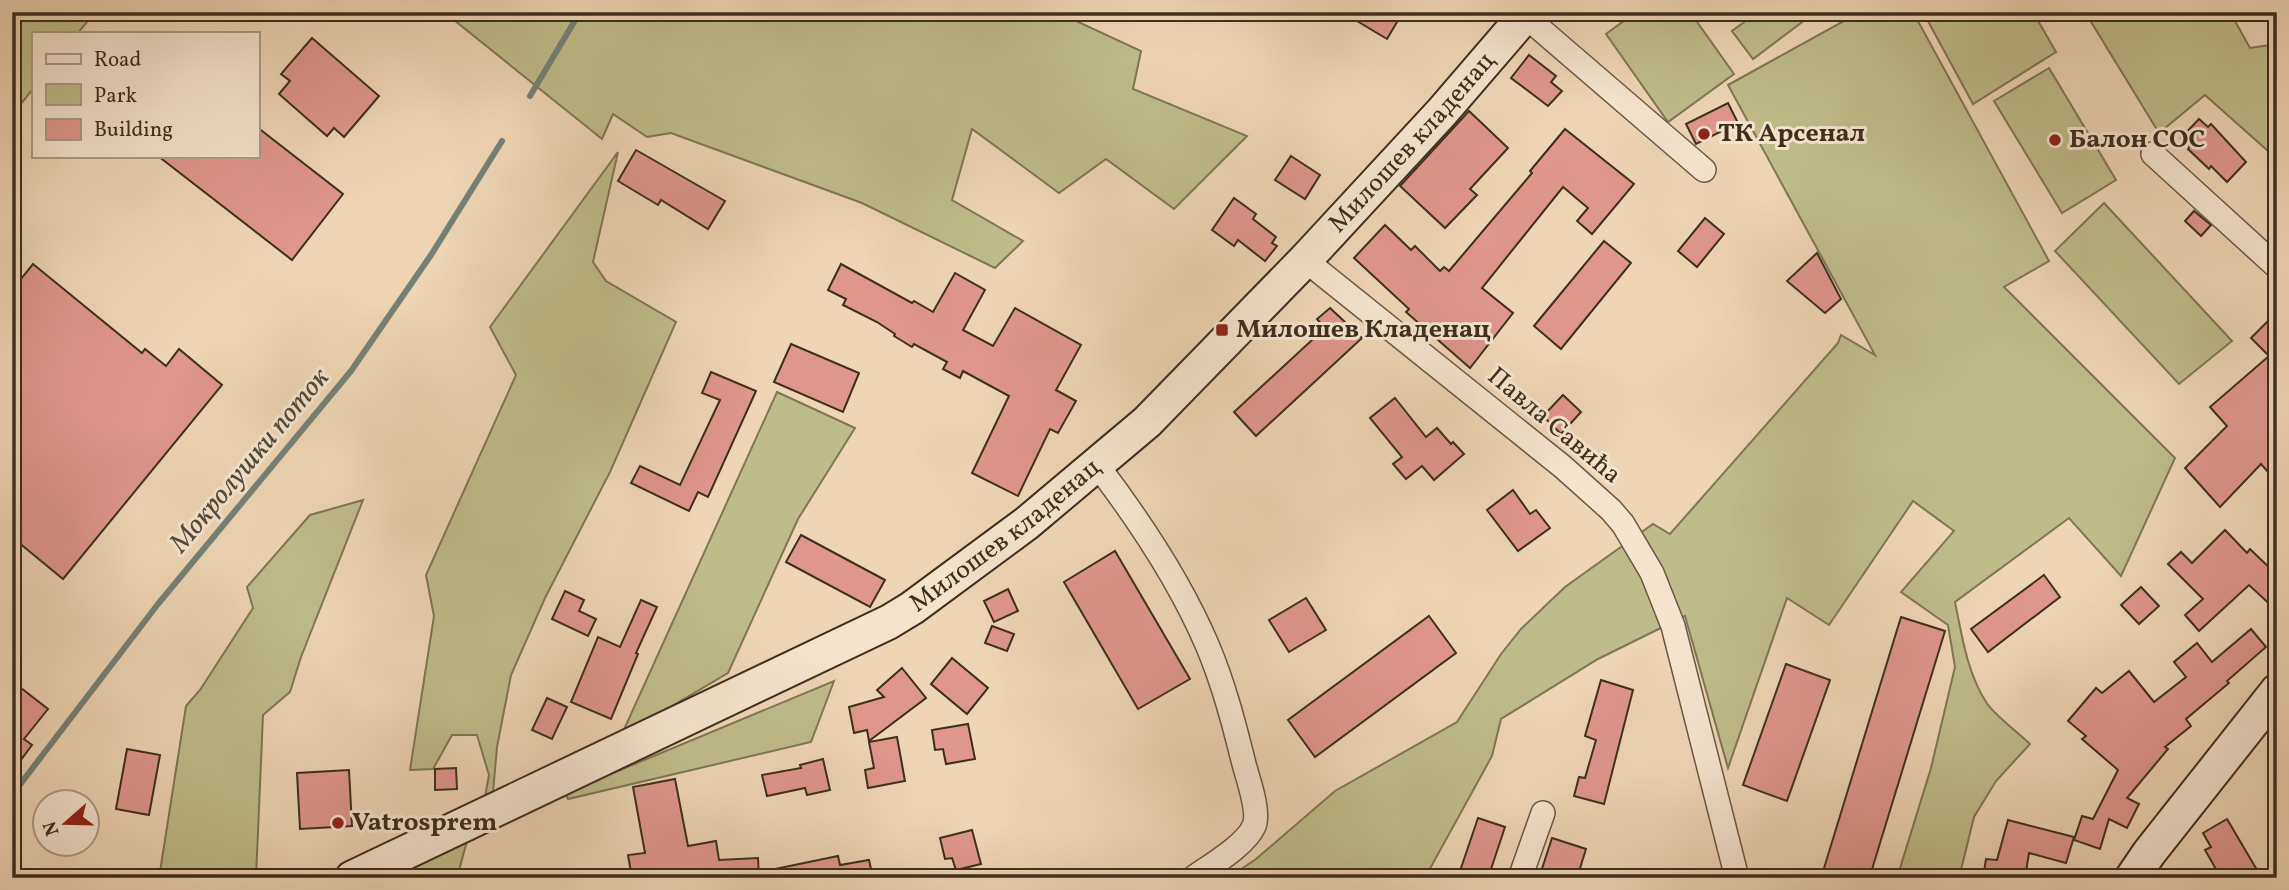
<svg xmlns="http://www.w3.org/2000/svg" width="2289" height="890" font-family="Vollkorn,serif">
  <rect width="100%" height="100%" fill="#eed5b3"/>
  <filter id="stains"><feTurbulence type="fractalNoise" baseFrequency=".00286" numOctaves="4"/><feColorMatrix values="0 0 0 0 .2 0 0 0 0 .09 0 0 0 0 .02 0 0 0 .5 -.17"/></filter>
  <radialGradient id="worn" r=".72"><stop offset=".6" stop-color="#630" stop-opacity="0"/><stop offset="1" stop-color="#630" stop-opacity=".3"/></radialGradient>
  <g fill="#bebc89" stroke="#7e7654" stroke-width="2">
    <path d="M 12,12 L 95,12 L 78,33 L 33,33 L 33,89 L 12,115 Z"/>
    <path d="M 444,12 L 1057,12 L 1141,51 L 1133,89 L 1247,136 L 1174,209 L 1106,159 L 1059,193 L 972,129 L 952,200 L 1023,241 L 995,268 L 862,203 L 671,133 L 647,137 L 613,114 L 602,139 Z"/>
    <path d="M 1636,12 L 1690,12 L 1734,74 L 1668,122 L 1606,34 Z"/>
    <path d="M 1758,12 L 1811,12 L 1813,14 L 1753,59 L 1732,31 Z"/>
    <path d="M 1860,12 L 1913,12 L 2049,261 L 2004,287 L 2175,458 L 2121,576 L 2069,518 L 1955,602 C 1962,636 1967,672 1986,702 C 1995,716 2018,732 2030,744 L 1996,781 L 1974,817 L 1959,878 L 1897,878 L 1931,768 L 1955,667 L 1948,625 L 1901,592 L 1954,531 L 1913,501 L 1829,625 L 1787,598 L 1728,768 L 1685,616 L 1598,659 L 1501,719 L 1492,756 L 1427,874 L 1431,878 L 1228,878 L 1256,859 L 1335,791 L 1457,722 L 1501,654 L 1521,629 L 1565,587 L 1653,524 L 1670,534 L 1838,343 L 1841,335 L 1875,355 L 1728,85 Z"/>
    <path d="M 1923,12 L 2033,12 L 2056,52 L 1973,104 Z"/>
    <path d="M 2085,12 L 2230,12 L 2250,48 L 2277,44 L 2277,159 L 2205,95 L 2159,133 Z"/>
    <path d="M 2049,68 L 2116,180 L 2062,213 L 1994,101 Z"/>
    <path d="M 618,152 L 593,262 L 606,281 L 676,322 L 610,472 L 545,598 L 511,675 L 497,747 L 493,792 L 484,802 L 489,775 L 477,735 L 452,735 L 433,769 L 410,770 L 434,616 L 426,575 L 516,375 L 490,327 Z"/>
    <path d="M 2104,203 L 2232,341 L 2179,384 L 2055,251 Z"/>
    <path d="M 777,392 L 855,428 L 798,519 L 728,673 L 621,736 Z"/>
    <path d="M 363,500 L 301,657 L 290,692 L 263,715 L 256,878 L 159,878 L 186,706 L 200,690 L 253,608 L 247,587 L 310,515 Z"/>
    <path d="M 834,681 L 811,742 L 568,799 L 565,793 Z"/>
    <path d="M 468,837 L 457,878 L 385,878 Z"/>
  </g>
  <g fill="none" stroke-linecap="round" stroke-linejoin="round">
    <g stroke="#758178" stroke-width="6">
      <path d="M 530,96 L 580,12"/>
      <path d="M 12,795 L 158,604 L 351,371 L 431,255 L 502,141"/>
    </g>
  </g>
  <g fill="#df968b" stroke="#3d2f1e" stroke-width="2">
    <path d="M 1342,12 L 1403,12 L 1387,39 Z"/>
    <path d="M 312,38 L 379,96 L 344,137 L 334,128 L 327,136 L 279,94 L 290,81 L 281,74 Z"/>
    <path d="M 1529,55 L 1556,76 L 1551,82 L 1562,91 L 1548,106 L 1511,78 Z"/>
    <path d="M 1728,103 L 1738,123 L 1696,144 L 1686,124 Z"/>
    <path d="M 1469,111 L 1508,148 L 1470,189 L 1477,195 L 1445,228 L 1400,186 Z"/>
    <path d="M 2199,119 L 2208,127 L 2211,124 L 2246,162 L 2227,182 L 2211,166 L 2209,169 L 2188,149 L 2190,146 L 2181,138 Z"/>
    <path d="M 257,127 L 343,194 L 292,260 L 158,156 L 257,156 Z"/>
    <path d="M 1565,129 L 1634,184 L 1592,234 L 1577,221 L 1588,208 L 1563,187 L 1482,288 L 1513,313 L 1470,368 L 1406,312 L 1409,309 L 1354,258 L 1385,225 L 1411,250 L 1415,246 L 1440,271 L 1444,267 L 1449,271 L 1532,173 L 1530,171 Z"/>
    <path d="M 636,150 L 725,201 L 708,229 L 661,200 L 658,205 L 618,181 Z"/>
    <path d="M 1291,156 L 1320,175 L 1305,199 L 1275,180 Z"/>
    <path d="M 1234,198 L 1256,214 L 1253,219 L 1276,237 L 1272,243 L 1277,246 L 1265,261 L 1238,240 L 1234,246 L 1212,230 Z"/>
    <path d="M 2194,211 L 2211,225 L 2201,236 L 2185,221 Z"/>
    <path d="M 1705,218 L 1724,234 L 1697,267 L 1678,251 Z"/>
    <path d="M 1604,241 L 1631,263 L 1561,349 L 1534,326 Z"/>
    <path d="M 1817,253 L 1841,299 L 1825,313 L 1787,281 Z"/>
    <path d="M 33,264 L 142,353 L 145,349 L 166,366 L 179,349 L 222,385 L 63,579 L 12,537 L 12,290 Z"/>
    <path d="M 841,264 L 912,303 L 914,301 L 933,312 L 955,273 L 985,290 L 963,330 L 993,346 L 1015,308 L 1081,345 L 1056,390 L 1076,401 L 1058,433 L 1050,429 L 1018,496 L 972,473 L 1009,396 L 963,371 L 960,378 L 943,369 L 947,362 L 914,344 L 912,347 L 894,336 L 895,334 L 877,322 L 843,305 L 846,299 L 828,290 Z"/>
    <path d="M 1330,308 L 1362,338 L 1256,436 L 1234,412 L 1325,328 L 1317,319 Z"/>
    <path d="M 2277,312 L 2277,482 L 2261,464 L 2220,507 L 2185,468 L 2227,426 L 2210,407 L 2269,356 L 2251,338 Z"/>
    <path d="M 791,344 L 859,373 L 843,412 L 774,382 Z"/>
    <path d="M 711,372 L 756,391 L 708,497 L 698,492 L 689,511 L 631,483 L 640,466 L 680,485 L 720,400 L 702,393 Z"/>
    <path d="M 1563,395 L 1581,412 L 1561,434 L 1543,416 Z"/>
    <path d="M 1395,398 L 1426,437 L 1437,428 L 1451,444 L 1453,442 L 1464,454 L 1434,480 L 1422,466 L 1406,479 L 1393,464 L 1402,457 L 1370,418 Z"/>
    <path d="M 1513,490 L 1530,514 L 1536,510 L 1550,528 L 1518,551 L 1487,510 Z"/>
    <path d="M 2225,530 L 2247,553 L 2250,549 L 2277,575 L 2277,611 L 2249,585 L 2199,631 L 2185,615 L 2203,599 L 2168,564 L 2181,552 L 2192,563 Z"/>
    <path d="M 801,535 L 885,580 L 870,607 L 786,562 Z"/>
    <path d="M 1115,551 L 1190,679 L 1138,709 L 1064,582 Z"/>
    <path d="M 2044,575 L 2060,597 L 1988,652 L 1971,629 Z"/>
    <path d="M 2141,587 L 2159,606 L 2139,624 L 2121,605 Z"/>
    <path d="M 1008,589 L 1018,611 L 994,622 L 984,601 Z"/>
    <path d="M 565,591 L 584,600 L 579,611 L 596,619 L 588,636 L 552,619 Z"/>
    <path d="M 1306,598 L 1326,630 L 1289,652 L 1269,620 Z"/>
    <path d="M 641,600 L 657,607 L 636,653 L 638,654 L 611,719 L 571,702 L 598,637 L 620,647 Z"/>
    <path d="M 1429,616 L 1456,653 L 1315,757 L 1288,720 Z"/>
    <path d="M 1901,617 L 1945,631 L 1873,866 L 1870,878 L 1821,878 Z"/>
    <path d="M 992,626 L 1014,634 L 1007,651 L 985,643 Z"/>
    <path d="M 2251,629 L 2266,647 L 2227,681 L 2229,683 L 2186,719 L 2191,726 L 2165,747 L 2168,749 L 2127,798 L 2139,804 L 2127,828 L 2109,819 L 2100,849 L 2074,840 L 2082,816 L 2093,819 L 2118,770 L 2082,739 L 2086,736 L 2068,721 L 2096,688 L 2102,693 L 2129,671 L 2154,702 L 2186,677 L 2174,662 L 2197,643 L 2212,662 Z"/>
    <path d="M 952,658 L 988,688 L 967,714 L 931,684 Z"/>
    <path d="M 1786,664 L 1830,680 L 1787,801 L 1743,785 Z"/>
    <path d="M 902,668 L 926,698 L 869,741 L 867,730 L 854,733 L 849,707 L 884,697 L 877,690 Z"/>
    <path d="M 1601,680 L 1633,690 L 1604,804 L 1574,796 L 1579,777 L 1585,778 L 1596,740 L 1585,736 Z"/>
    <path d="M 12,681 L 48,709 L 24,739 L 32,745 L 12,772 Z"/>
    <path d="M 547,698 L 567,707 L 552,739 L 532,730 Z"/>
    <path d="M 968,724 L 975,759 L 946,764 L 943,749 L 935,750 L 932,730 Z"/>
    <path d="M 897,737 L 905,781 L 868,788 L 865,770 L 874,768 L 869,742 Z"/>
    <path d="M 127,749 L 160,755 L 149,815 L 116,809 Z"/>
    <path d="M 823,759 L 830,790 L 807,795 L 805,788 L 767,796 L 762,775 L 801,768 L 800,765 Z"/>
    <path d="M 456,768 L 457,789 L 435,790 L 435,769 Z"/>
    <path d="M 349,770 L 352,826 L 300,829 L 297,773 Z"/>
    <path d="M 675,779 L 688,846 L 716,841 L 719,860 L 758,858 L 759,878 L 632,878 L 628,855 L 645,853 L 633,787 Z"/>
    <path d="M 1478,818 L 1505,827 L 1488,878 L 1460,871 Z"/>
    <path d="M 2227,819 L 2257,870 L 2245,878 L 2221,878 L 2205,850 L 2211,847 L 2203,833 Z"/>
    <path d="M 2008,820 L 2074,837 L 2066,863 L 2029,853 L 2025,878 L 1983,878 L 1986,859 L 1997,860 Z"/>
    <path d="M 972,830 L 981,864 L 956,870 L 952,858 L 945,859 L 940,838 Z"/>
    <path d="M 1552,838 L 1586,849 L 1577,878 L 1539,878 Z"/>
    <path d="M 838,856 L 840,865 L 869,860 L 873,878 L 771,878 L 770,870 Z"/>
  </g>
  <g fill="none" stroke-linecap="round" stroke-linejoin="round">
    <defs>
      <g id="street">
        <path d="M 1525,16 L 1704,170"/>
        <path d="M 2153,154 L 2277,267"/>
        <path d="M 1305,260 L 1563,467 L 1611,510 L 1623,524 L 1652,573 L 1673,626 L 1737,878"/>
        <path d="M 1097,465 C 1139,520 1181,583 1208,647 C 1224,685 1234,724 1244,764 C 1248,779 1260,812 1254,826 C 1246,845 1210,866 1193,878"/>
        <path d="M 1520,878 L 1543,813"/>
      </g>
      <g id="secondary">
        <path id="s1" d="M 352,878 L 889,622 L 912,608 L 1027,523 L 1147,422 L 1305,260 L 1442,112 L 1528,12"/>
        <path d="M 2132,878 L 2149,853 L 2277,691"/>
      </g>
    </defs>
    <use href="#street" stroke="#695843" stroke-width="26"/>
    <use href="#secondary" stroke="#3d2f1e" stroke-width="37"/>
    <use href="#street" stroke="#f4e4ce" stroke-width="23"/>
    <use href="#secondary" stroke="#f4e4ce" stroke-width="33"/>
  </g>
  <g fill="#8f2418" stroke="#f4e4ce" stroke-width="2.5">
    <circle cx="1704" cy="134" r="7"/>
    <circle cx="2055" cy="140" r="7"/>
    <rect x="1215" y="323" width="14" height="14" rx="3.5"/>
    <circle cx="338" cy="823" r="7"/>
  </g>
  <g text-anchor="middle" dominant-baseline="central" stroke-width="6" stroke-linejoin="round" paint-order="stroke">
    <g font-size="26" font-weight="bold" fill="#3d2f1e" stroke="#f4e4ce" text-anchor="start">
      <text x="1718" y="134">ТК Арсенал</text>
      <text x="2069" y="140">Балон СОС</text>
      <text x="1236" y="330">Милошев Кладенац</text>
      <text x="352" y="823">Vatrosprem</text>
    </g>
    <g font-size="26" fill="#3d2f1e" stroke="#f4e4ce">
      <text stroke="none"><textPath href="#s1" startOffset="1307">Милошев кладенац</textPath></text>
      <text transform="translate(1554 426) rotate(40)">Павла Савића</text>
      <text stroke="none"><textPath href="#s1" startOffset="740">Милошев кладенац</textPath></text>
    </g>
    <g font-size="28" font-style="italic" fill="#504a3c" stroke="#f4e4ce">
      <text transform="translate(250 461) rotate(-50)">Мокролушки поток</text>
    </g>
  </g>
  <rect width="2289" height="890" fill="none" stroke="#eed5b3" stroke-width="42"/>
  <rect x="14" y="14" width="2261" height="862" fill="none" stroke="#3d2f1e" stroke-width="3.5"/>
  <rect x="21" y="21" width="2247" height="848" fill="none" stroke="#3d2f1e" stroke-width="2"/>
  <rect x="32" y="32" width="228" height="126" fill="#f4e4ce" stroke="#ab9c88" stroke-width="2"/>
  <rect x="46" y="54" width="35" height="10" fill="#f4e4ce" stroke="#ab9c88" stroke-width="2"/>
  <text x="94" y="66" font-size="21" fill="#3d2f1e">Road</text>
  <rect x="46" y="84" width="35" height="21" fill="#bebc89" stroke="#ab9c88" stroke-width="2"/>
  <text x="94" y="102" font-size="21" fill="#3d2f1e">Park</text>
  <rect x="46" y="119" width="35" height="21" fill="#df968b" stroke="#ab9c88" stroke-width="2"/>
  <text x="94" y="136" font-size="21" fill="#3d2f1e">Building</text>
  <g transform="translate(66 823) rotate(250)"><circle r="33" fill="#f4e4ce" stroke="#ab9c88" stroke-width="2"/>
  <path d="M0-5L12 26L0 18L-12 26Z" fill="#8f2418"/>
  <text y="-10" font-size="19" font-weight="bold" text-anchor="middle" fill="#3d2f1e">N</text>
  </g>
  <rect width="100%" height="100%" filter="url(#stains)"/>
  <rect width="100%" height="100%" fill="url(#worn)"/>
</svg>
